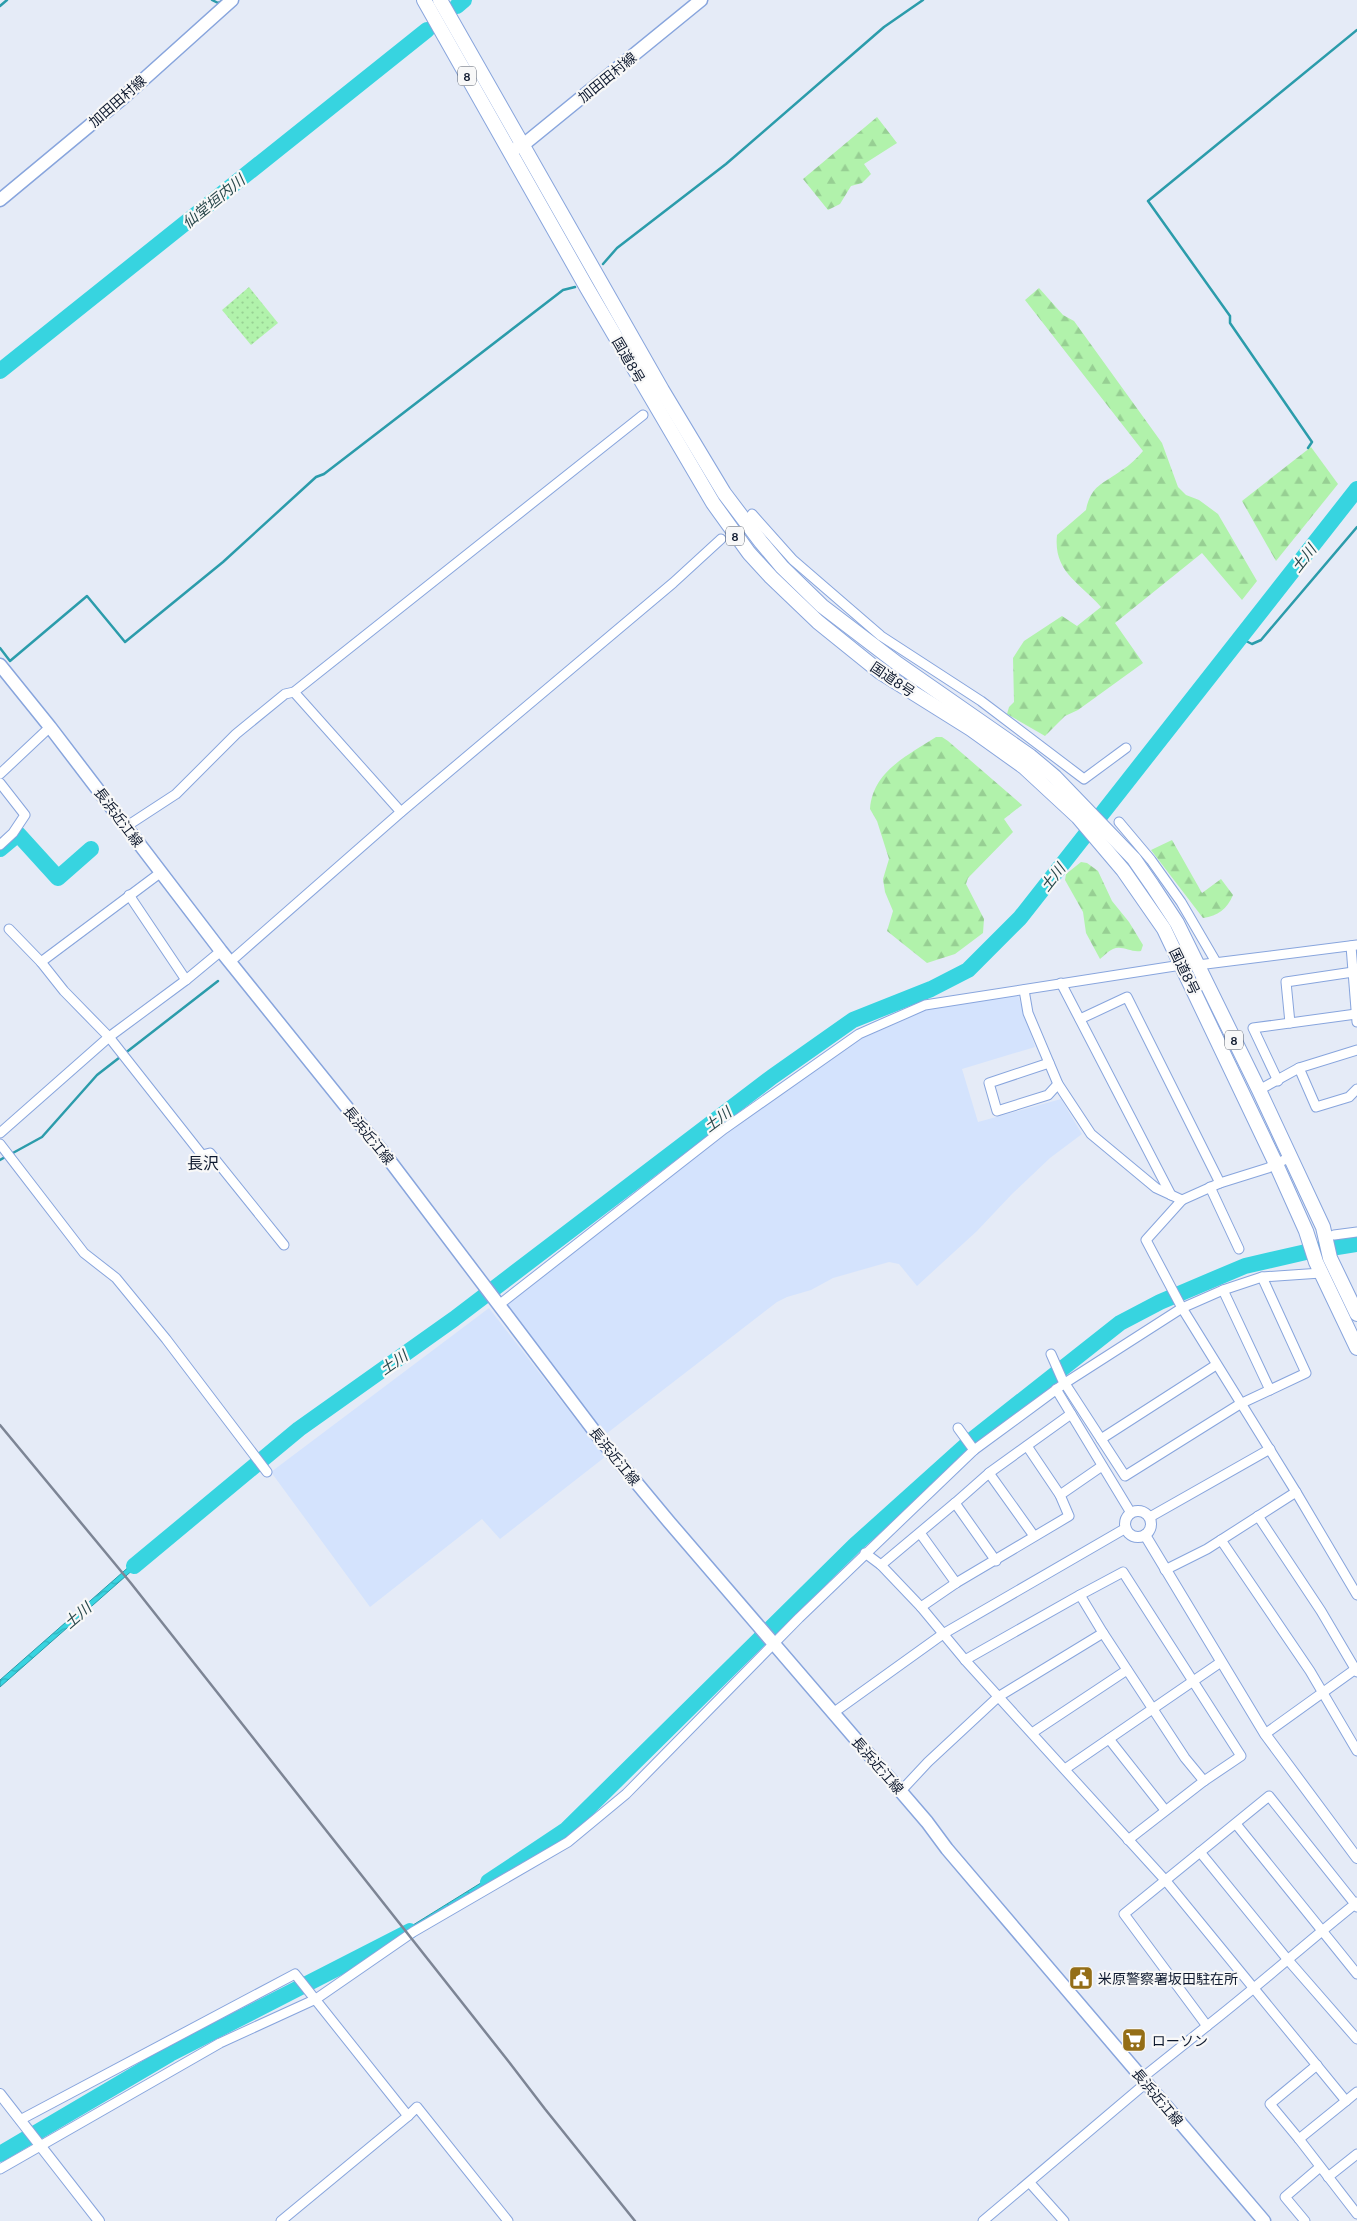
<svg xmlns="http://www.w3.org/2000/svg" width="1357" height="2221" font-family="Lato,'Noto Sans JP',sans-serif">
  <defs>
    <pattern id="grass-dots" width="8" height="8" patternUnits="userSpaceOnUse" patternTransform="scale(1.25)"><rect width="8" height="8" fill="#b1f2ab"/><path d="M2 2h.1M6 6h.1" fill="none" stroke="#97cf93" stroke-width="1.8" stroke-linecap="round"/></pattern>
    <pattern id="forest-firs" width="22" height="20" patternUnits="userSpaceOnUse" patternTransform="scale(1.25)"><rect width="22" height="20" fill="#b1f2ab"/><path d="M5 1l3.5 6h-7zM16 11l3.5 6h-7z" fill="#97cf93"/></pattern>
    <pattern id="water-waves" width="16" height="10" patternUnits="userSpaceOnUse" patternTransform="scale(1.25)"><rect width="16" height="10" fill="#37d4e0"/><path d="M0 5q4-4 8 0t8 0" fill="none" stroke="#2fb5c0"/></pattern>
  </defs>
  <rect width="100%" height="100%" fill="#e5ebf7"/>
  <g fill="#d4e3fd">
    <path d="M 1018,995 L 1035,1047 L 962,1069 L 978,1122 L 1061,1099 L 1082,1134 L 1050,1158 L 1012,1194 L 977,1231 L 917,1286 L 899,1264 L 889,1262 L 833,1278 L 811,1290 L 787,1297 L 777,1302 L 606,1434 L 505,1305 L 614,1218 L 778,1096 L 859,1040 L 926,1010 Z"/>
    <path d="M 489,1308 L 605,1457 L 500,1539 L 482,1519 L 370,1607 L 271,1472 Z"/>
  </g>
  <path fill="url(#grass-dots)" d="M 249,287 L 278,323 L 251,345 L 222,310 Z"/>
  <g fill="url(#forest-firs)">
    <path d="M 877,117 L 897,143 L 864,164 L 871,174 L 862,183 L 851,186 L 840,204 L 828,210 L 803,179 Z"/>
    <path d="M 1039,288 L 1063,315 L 1074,321 L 1162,443 L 1178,487 L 1186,495 L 1199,500 L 1218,514 L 1257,581 L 1242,600 L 1202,553 L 1115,623 L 1143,663 L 1078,710 L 1065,716 L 1045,736 L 1007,714 L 1009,707 L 1014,702 L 1013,658 L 1024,641 L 1062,616 L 1077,626 L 1101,607 C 1080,583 1053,572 1057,535 L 1086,510 C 1091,485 1103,484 1122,470 C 1130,465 1137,458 1143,451 L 1025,300 Z"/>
    <path d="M 1311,447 L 1338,484 L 1276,561 L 1242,501 Z"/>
    <path d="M 936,737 L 942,737 L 948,741 L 1022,805 L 1004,819 L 1013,832 L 968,878 L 966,884 L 984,919 L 983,933 L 955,954 L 927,963 L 887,931 L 893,911 L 885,892 L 883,879 L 889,859 L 877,821 L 870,809 C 873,771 907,756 936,737 Z"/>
    <path d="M 1172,840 L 1202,893 L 1221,879 L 1233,895 C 1227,909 1218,916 1203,918 L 1151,850 Z"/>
    <path d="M 1081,862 L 1087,863 L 1098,871 L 1112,901 L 1129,922 L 1143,945 L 1141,951 C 1131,953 1122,945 1113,949 C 1108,951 1104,956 1100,959 L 1086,933 L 1083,912 L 1065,880 L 1066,874 Z"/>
  </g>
  <g fill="url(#water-waves)" stroke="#2b9cab">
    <path d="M 148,1550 L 152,1553 L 0,1687 L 0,1680 Z"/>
    <path d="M 505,1868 L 508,1873 L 393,1943 L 392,1938 Z"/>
  </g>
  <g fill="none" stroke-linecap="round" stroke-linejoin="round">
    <g stroke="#2b9cab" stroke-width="2.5">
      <path d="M 212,0 L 218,3 L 222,1"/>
      <path d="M 0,6 L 7,0"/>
      <path d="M 603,264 L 617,248 L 726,164 L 884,27 L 923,0"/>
      <path d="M 1308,448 L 1312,442 L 1230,323 L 1230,316 L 1148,201 L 1357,30"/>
      <path d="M 1240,638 L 1252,644 L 1261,640 L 1357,527"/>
      <path d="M 0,648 L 10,661 L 87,596 L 125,642 L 223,562 L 316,477 L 324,474 L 563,290 L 575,287"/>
      <path d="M 11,1154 L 42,1137 L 97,1075 L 218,981"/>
      <path d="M 0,1160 L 7,1156"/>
    </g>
    <g stroke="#37d4e0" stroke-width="16">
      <path d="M 457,6 L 464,0"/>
      <path d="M 0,371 L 427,30"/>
      <path d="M 0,849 L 18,834 L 58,878 L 91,849"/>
      <path d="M 134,1566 L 299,1429 L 454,1319 L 772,1077 L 853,1020 L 931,989 L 968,970 L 1020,918 L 1357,489"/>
      <path d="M 488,1882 L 566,1830 L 855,1545 L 973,1439 L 1120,1323 L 1160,1302 L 1245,1266 L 1306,1252 L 1357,1244"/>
      <path d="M 0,2154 L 170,2054 L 410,1931"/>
    </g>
    <defs>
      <g id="minor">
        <path d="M 752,514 L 793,560 L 881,636 L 981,701 L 1084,779 L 1126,748"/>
        <path d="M 294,692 L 401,812"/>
        <path d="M 0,774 L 50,727"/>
        <path d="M 0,783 L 25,815 L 13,833 L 0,845"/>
        <path d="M 1119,822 L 1151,860 L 1181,902 L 1216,962"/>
        <path d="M 127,826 L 176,794 L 236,734 L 285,694 L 294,692 L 643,415"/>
        <path d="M 129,895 L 186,980"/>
        <path d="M 9,929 L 41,962 L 64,991 L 109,1037 L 202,1155 L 210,1153 L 284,1245"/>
        <path d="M 1351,946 L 1357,1022"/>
        <path d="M 231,961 L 401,812 L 673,583 L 721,539"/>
        <path d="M 41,962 L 160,873"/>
        <path d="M 1198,965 L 1357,945"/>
        <path d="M 1061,983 L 1171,1195"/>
        <path d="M 1024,990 L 1028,1013 L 1058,1084 L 1091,1134 L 1156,1188 L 1182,1200 L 1146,1240 L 1182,1308 L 1296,1492 L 1357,1595"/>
        <path d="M 1080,1019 L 1127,997 L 1220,1183 L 1182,1200"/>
        <path d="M 1290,1023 L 1286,982 L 1353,972"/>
        <path d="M 1049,1063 L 989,1083 L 997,1111 L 1048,1095 L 1058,1084"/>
        <path d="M 1299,1068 L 1316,1107 L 1349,1097 L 1357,1089"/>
        <path d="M 1278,1081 L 1253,1028 L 1356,1014"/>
        <path d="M 1259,1090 L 1299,1068 L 1357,1050"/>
        <path d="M 0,1133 L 109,1037 L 186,980 L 221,951"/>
        <path d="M 0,1144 L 84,1253 L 116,1278 L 166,1339 L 267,1472"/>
        <path d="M 1220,1183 L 1268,1168 L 1290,1157"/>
        <path d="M 1210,1187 L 1239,1249"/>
        <path d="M 1334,1235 L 1357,1232"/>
        <path d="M 1223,1290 L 1270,1390"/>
        <path d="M 500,1304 L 724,1129 L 859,1034 L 925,1005 L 1175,966 L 1182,962"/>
        <path d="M 1051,1354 L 1062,1379 L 1125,1476 L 1240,1404 L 1306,1373 L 1262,1277"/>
        <path d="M 1056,1389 L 1131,1513"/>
        <path d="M 958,1428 L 974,1450"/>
        <path d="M 1101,1439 L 1216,1365"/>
        <path d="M 1027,1446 L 1060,1495"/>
        <path d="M 989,1473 L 1071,1414"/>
        <path d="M 1258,1516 L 1321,1611 L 1357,1672"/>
        <path d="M 1150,1517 L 1270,1449"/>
        <path d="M 920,1533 L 956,1583"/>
        <path d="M 1221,1540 L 1310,1671 L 1357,1751"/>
        <path d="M 865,1553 L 881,1565 L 921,1607 L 965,1660 L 1166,1881 L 1346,2101 L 1299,2139 L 1357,2214"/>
        <path d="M 996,1561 L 955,1503 L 989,1473 L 1034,1536"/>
        <path d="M 881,1565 L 955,1503"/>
        <path d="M 1165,1570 L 1207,1549 L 1296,1492"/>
        <path d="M 1080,1595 L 1123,1572 L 1241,1756 L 1204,1781 L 1128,1840"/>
        <path d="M 921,1607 L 956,1583 L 1069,1516 L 1060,1495 L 1102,1466"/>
        <path d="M 1103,1633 L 1185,1758 L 1204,1781"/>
        <path d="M 833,1713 L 943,1634 L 1126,1528"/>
        <path d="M 1032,1733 L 1127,1670"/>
        <path d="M 1265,1734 L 1357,1668"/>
        <path d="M 1109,1739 L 1165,1810"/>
        <path d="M 1065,1769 L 1221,1662"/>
        <path d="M 900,1792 L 928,1762 L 998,1697 L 1103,1633 L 1080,1595 L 965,1660"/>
        <path d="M 1236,1824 L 1357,1974"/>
        <path d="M 1200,1852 L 1288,1960 L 1357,2039"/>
        <path d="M 1357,1902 L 1355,1904 C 1305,1944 1257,1987 1207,2026 L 1124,1914 L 1269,1796 L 1355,1904 L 1357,1907"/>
        <path d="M 1142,2078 L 1207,2026"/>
        <path d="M 1346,2101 L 1357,2092"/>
        <path d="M 20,2120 L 295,1974 L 408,2116 L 417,2107 L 508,2221"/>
        <path d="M 1299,2139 L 1270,2104 L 1317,2065"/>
        <path d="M 0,2169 L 220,2043 L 316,1999 L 413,1932 L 568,1842 L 626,1794 L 799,1618 L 974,1450 L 1065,1383 L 1182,1308 L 1223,1290 L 1262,1277 L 1321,1273"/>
        <path d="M 1328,2177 L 1357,2154"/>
        <path d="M 1030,2183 L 1064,2221"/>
        <path d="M 281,2221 L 408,2116"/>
        <path d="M 983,2221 L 1146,2083"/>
        <path d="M 1305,2221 L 1285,2197 L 1320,2167"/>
      </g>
      <g id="tertiary">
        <circle cx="1138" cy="1524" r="13"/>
        <path d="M 1145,1535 L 1265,1734 L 1357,1858"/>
        <path d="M 0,2094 L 99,2221"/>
      </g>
      <g id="secondary">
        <path d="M 515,149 L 528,141 L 701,0"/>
        <path d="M 0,200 L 124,97 L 232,0"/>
        <path d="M 0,665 L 50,727 L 221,951 L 390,1161 L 601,1440 L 670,1523 L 927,1822 L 947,1849 L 1264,2221"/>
      </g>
      <g id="trunk">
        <path d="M 424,0 L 587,288 L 713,503 L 749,553 L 771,577 L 818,622 L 880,672 L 971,729 L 1024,767 L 1078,817 L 1123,870 L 1164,929 L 1276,1164 L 1306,1231 L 1316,1262 L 1357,1348"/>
        <path d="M 440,0 L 662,390 L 724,493 L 761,542 L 782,567 L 822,606 L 898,664 L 1030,756 L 1055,777 L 1134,859 L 1152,885 L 1177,923 L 1259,1090 L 1323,1227 L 1330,1258 L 1357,1314"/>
      </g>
    </defs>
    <use href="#minor" stroke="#88a5dd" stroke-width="11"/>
    <use href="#tertiary" stroke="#88a5dd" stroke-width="12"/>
    <use href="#secondary" stroke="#88a5dd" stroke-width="15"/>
    <use href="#trunk" stroke="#88a5dd" stroke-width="16"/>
    <use href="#minor" stroke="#fff" stroke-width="9"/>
    <use href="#tertiary" stroke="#fff" stroke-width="10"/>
    <use href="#secondary" stroke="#fff" stroke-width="12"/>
    <use href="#trunk" stroke="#fff" stroke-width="14"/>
    <path stroke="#7d8595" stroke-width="2.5" d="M 0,1425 L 130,1582 L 509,2062 L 545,2109 L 635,2221"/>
  </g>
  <defs>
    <symbol id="civic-square" viewBox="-11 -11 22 22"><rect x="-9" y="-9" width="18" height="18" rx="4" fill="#946e17" stroke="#f8f8f8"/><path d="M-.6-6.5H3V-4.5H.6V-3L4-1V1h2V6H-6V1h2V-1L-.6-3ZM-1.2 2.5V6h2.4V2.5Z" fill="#fff"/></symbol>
    <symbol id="supermarket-square" viewBox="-11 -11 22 22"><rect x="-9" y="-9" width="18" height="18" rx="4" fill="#946e17" stroke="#f8f8f8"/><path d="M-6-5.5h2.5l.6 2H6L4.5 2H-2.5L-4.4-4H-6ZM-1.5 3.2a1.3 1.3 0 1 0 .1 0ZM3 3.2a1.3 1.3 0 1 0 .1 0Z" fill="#fff"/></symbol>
  </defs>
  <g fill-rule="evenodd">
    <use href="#civic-square" x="1067" y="1964" width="28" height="28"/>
    <use href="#supermarket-square" x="1120" y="2026" width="28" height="28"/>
  </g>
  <g text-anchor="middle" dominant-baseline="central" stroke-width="4.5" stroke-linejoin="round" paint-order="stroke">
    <g fill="#f8f8f8" stroke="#545c6b" stroke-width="1">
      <rect x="458" y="66.5" width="18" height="19" rx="4"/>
      <rect x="726" y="526.5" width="18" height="19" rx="4"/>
      <rect x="1225" y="1030.5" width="18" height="19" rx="4"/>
    </g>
    <g font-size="12" font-weight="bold" fill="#0e192e">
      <text x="467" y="76">8</text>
      <text x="735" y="536">8</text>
      <text x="1234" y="1040">8</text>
    </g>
    <g font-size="14" fill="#0e192e" stroke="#f8f8f8">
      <text transform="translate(607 77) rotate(-39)">加田田村線</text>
      <text transform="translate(117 101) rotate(-41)">加田田村線</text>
      <text transform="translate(629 360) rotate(60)">国道8号</text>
      <text transform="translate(893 679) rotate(34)">国道8号</text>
      <text transform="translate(119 817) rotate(53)">長浜近江線</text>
      <text transform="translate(1185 971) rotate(64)">国道8号</text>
      <text transform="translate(369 1135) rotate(51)">長浜近江線</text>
      <text transform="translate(615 1456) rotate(51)">長浜近江線</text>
      <text transform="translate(878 1765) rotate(49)">長浜近江線</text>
      <text transform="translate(1158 2097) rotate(50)">長浜近江線</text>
    </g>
    <g font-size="14" fill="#0e192e" stroke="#f8f8f8" text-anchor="start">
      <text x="1098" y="1978">米原警察署坂田駐在所</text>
      <text x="1152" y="2040">ローソン</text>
    </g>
    <g font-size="15" font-style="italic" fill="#29484b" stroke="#f8f8f8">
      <text transform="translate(213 201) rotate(-39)">仙堂垣内川</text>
      <text transform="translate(1303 558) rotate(-52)">土川</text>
      <text transform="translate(1052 877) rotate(-52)">土川</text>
      <text transform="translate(717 1119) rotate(-37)">土川</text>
      <text transform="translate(393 1362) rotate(-35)">土川</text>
      <text transform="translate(77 1615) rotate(-41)">土川</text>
    </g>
    <g font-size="16" fill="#0e192e" stroke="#f8f8f8">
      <text x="203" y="1162">長沢</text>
    </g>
  </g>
</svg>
